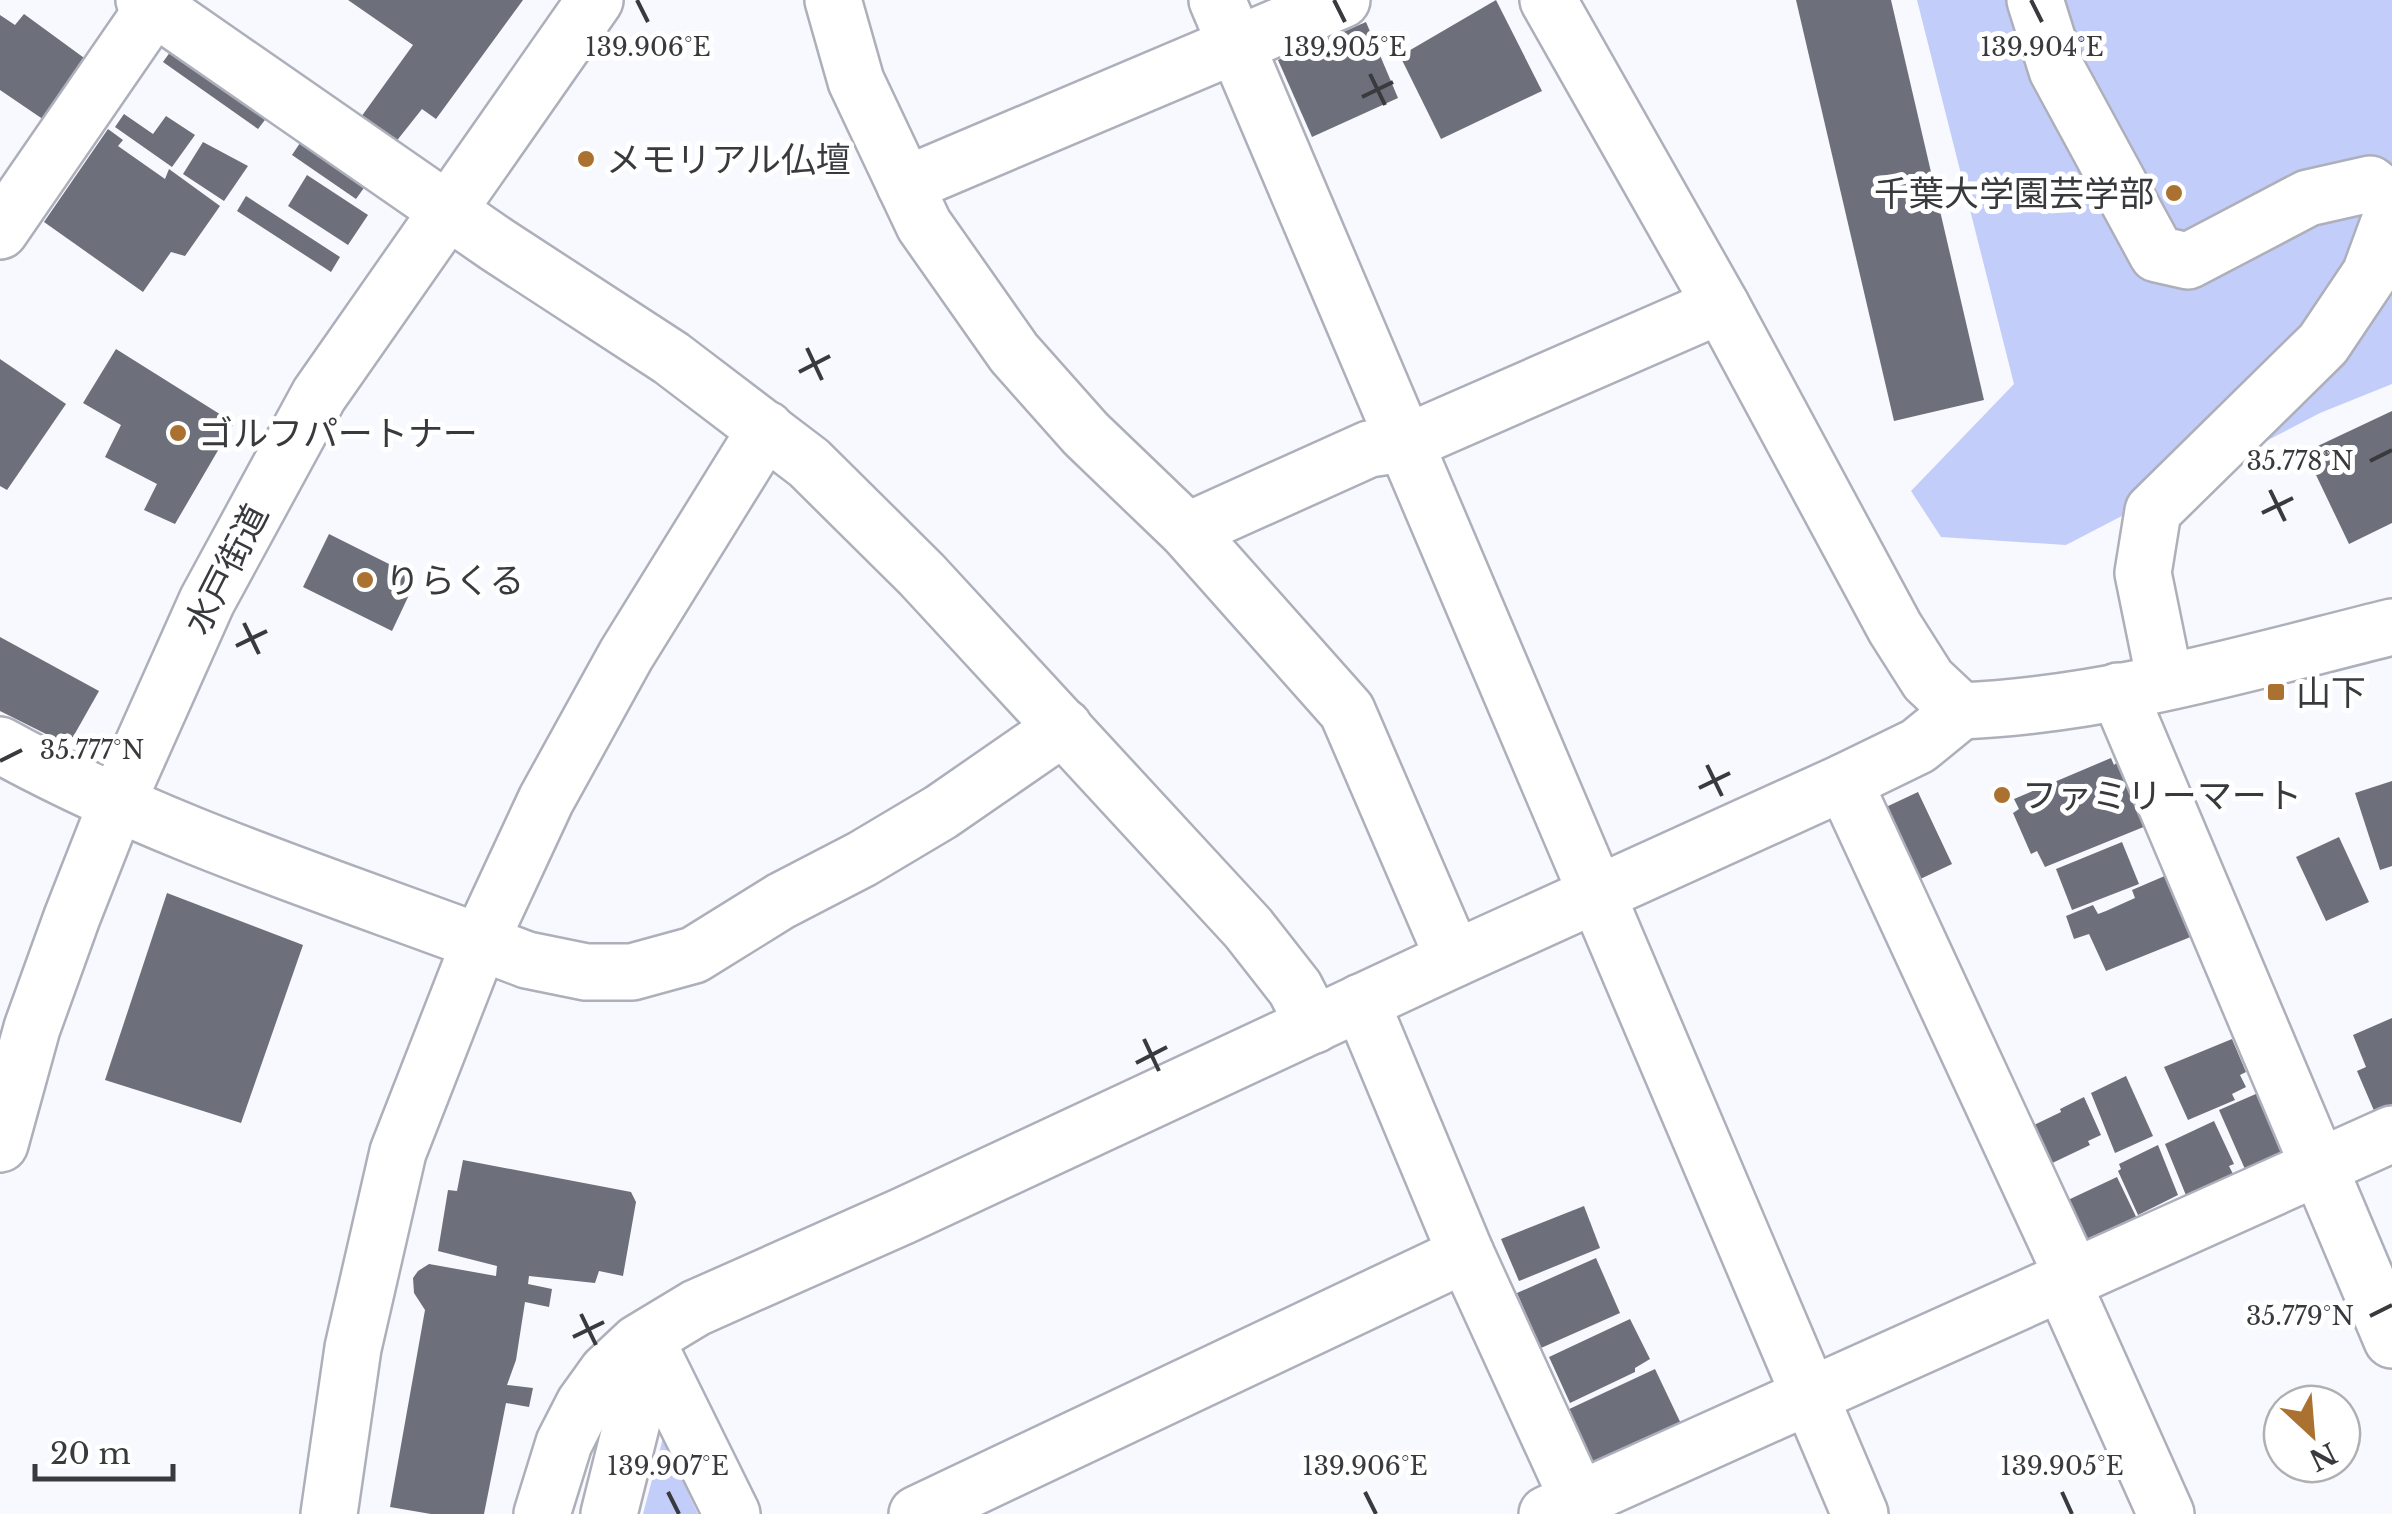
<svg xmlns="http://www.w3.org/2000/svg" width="2392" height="1514" font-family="'Libre Baskerville','Noto Sans JP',serif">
  <rect width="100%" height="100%" fill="#f8f9fe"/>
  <g fill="#c3cdf9">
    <path d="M 1917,0 L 2392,0 L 2392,384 L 2320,413 L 2066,545 L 1941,537 L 1911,491 L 2014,384 Z"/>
    <path d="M 663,1438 L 698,1514 L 643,1514 Z"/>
  </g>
  <g fill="#6d6f7a">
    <path d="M 348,0 L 523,0 L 436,119 L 422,109 L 391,148 L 356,124 L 413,45 Z"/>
    <path d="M 1496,0 L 1542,91 L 1441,139 L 1400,56 Z"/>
    <path d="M 1796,0 L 1891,0 L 1984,400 L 1894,421 Z"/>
    <path d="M 24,14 L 91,63 L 50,124 L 0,90 L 0,15 L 15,25 Z"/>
    <path d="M 1366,22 L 1398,98 L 1312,137 L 1278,60 Z"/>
    <path d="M 173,48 L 268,116 L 258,129 L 163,62 Z"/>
    <path d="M 124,114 L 153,134 L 166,116 L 195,135 L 172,167 L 115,127 Z"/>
    <path d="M 108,129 L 123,140 L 118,146 L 165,179 L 169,169 L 220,206 L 185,256 L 171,252 L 143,292 L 44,222 Z"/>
    <path d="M 302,140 L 366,185 L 356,199 L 292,155 Z"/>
    <path d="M 203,142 L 248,166 L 224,201 L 183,174 Z"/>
    <path d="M 307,175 L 368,215 L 348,245 L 288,206 Z"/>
    <path d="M 246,196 L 340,257 L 331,272 L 237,211 Z"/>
    <path d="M 116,349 L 234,423 L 175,524 L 144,510 L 157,484 L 105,457 L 121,425 L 83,403 Z"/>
    <path d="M 0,359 L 66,404 L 7,490 L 0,486 Z"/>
    <path d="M 2392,411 L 2392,523 L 2349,544 L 2305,452 Z"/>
    <path d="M 329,534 L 417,578 L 392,631 L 303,587 Z"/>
    <path d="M 0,637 L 99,691 L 73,737 L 60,741 L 0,711 Z"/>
    <path d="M 2111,758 L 2114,765 L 2122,758 L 2146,826 L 2045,867 L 2037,851 L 2031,854 L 2013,813 L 2019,809 L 2014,799 Z"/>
    <path d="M 2392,781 L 2392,866 L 2380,870 L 2355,793 Z"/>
    <path d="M 1918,792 L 1952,864 L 1914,882 L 1885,820 L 1891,817 L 1886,807 Z"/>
    <path d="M 2339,837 L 2369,902 L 2326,921 L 2296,857 Z"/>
    <path d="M 2122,842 L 2139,884 L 2072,910 L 2056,869 Z"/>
    <path d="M 2174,872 L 2198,934 L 2106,971 L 2089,934 L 2074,939 L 2066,916 L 2093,905 L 2098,914 L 2106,911 L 2135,898 L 2132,890 Z"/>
    <path d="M 167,893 L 303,945 L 241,1123 L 105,1080 Z"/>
    <path d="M 2392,1018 L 2392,1115 L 2388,1108 L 2375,1113 L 2357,1071 L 2366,1067 L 2353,1035 Z"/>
    <path d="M 2232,1039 L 2246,1072 L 2240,1075 L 2246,1087 L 2232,1094 L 2235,1100 L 2188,1120 L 2164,1067 Z"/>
    <path d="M 2126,1076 L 2153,1136 L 2115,1153 L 2091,1093 Z"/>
    <path d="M 2265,1090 L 2289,1144 L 2281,1162 L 2248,1176 L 2219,1110 Z"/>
    <path d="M 2084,1097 L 2101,1135 L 2088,1141 L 2090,1145 L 2044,1167 L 2026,1129 L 2061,1112 L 2060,1109 Z"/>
    <path d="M 2214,1121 L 2234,1164 L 2229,1166 L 2238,1184 L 2190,1205 L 2165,1144 Z"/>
    <path d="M 2158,1145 L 2178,1195 L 2138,1215 L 2118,1171 L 2121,1169 L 2119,1164 Z"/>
    <path d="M 463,1160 L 631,1192 L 636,1202 L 623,1276 L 599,1271 L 595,1283 L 529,1276 L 528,1284 L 552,1289 L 549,1307 L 525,1302 L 516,1360 L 507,1385 L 533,1388 L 529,1407 L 506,1403 L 484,1514 L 431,1514 L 390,1507 L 425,1310 L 414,1293 L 413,1278 L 418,1271 L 429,1264 L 496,1276 L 497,1266 L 438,1251 L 448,1190 L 457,1191 Z"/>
    <path d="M 2117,1177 L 2140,1225 L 2092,1248 L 2086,1235 L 2078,1239 L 2062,1207 L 2069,1203 L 2068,1200 Z"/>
    <path d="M 1584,1206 L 1600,1248 L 1519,1281 L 1501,1239 Z"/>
    <path d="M 1596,1258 L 1620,1313 L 1541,1348 L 1517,1293 Z"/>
    <path d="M 1630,1319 L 1650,1359 L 1635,1368 L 1635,1372 L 1570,1403 L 1549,1357 Z"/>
    <path d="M 1655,1369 L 1684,1430 L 1590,1466 L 1565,1411 Z"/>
  </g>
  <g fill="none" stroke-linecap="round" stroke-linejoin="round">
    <defs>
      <g id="minor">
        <path d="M 144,0 L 496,244 L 671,358 L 809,463 L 922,575 L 1248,928 L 1295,988 L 1314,1025"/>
        <path d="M 833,0 L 856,81 L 924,225 L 1014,353 L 1086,434 L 1187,531 L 1347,711 L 1454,959"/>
        <path d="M 1217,0 L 1860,1514"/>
        <path d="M 1548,0 L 1721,305 L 1895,628 L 1928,680 L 1961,711 C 2107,705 2251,662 2392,627"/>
        <path d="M 2035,0 L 2057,70 L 2157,254 L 2188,261 L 2308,198 L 2370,184 L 2392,202"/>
        <path d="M 905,185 L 1342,0"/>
        <path d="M 0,231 L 159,0"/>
        <path d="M 1187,531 L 1369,449 L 1403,444 L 1721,305"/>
        <path d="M 2165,681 L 2143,573 L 2153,511 L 2323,344 L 2370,274 L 2392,214"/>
        <path d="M 2118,691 L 2392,1340"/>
        <path d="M 0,745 C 167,837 350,892 527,960 L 586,972 L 632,972 L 694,955 L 781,901 L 862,859 L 941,812 L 1064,727"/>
        <path d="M 1844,782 L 2074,1279"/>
        <path d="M 1361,1002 L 1466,1254 L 1578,1499"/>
        <path d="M 2063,1284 L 2166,1514"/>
        <path d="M 650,1348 L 732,1514"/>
        <path d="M 329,1514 L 353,1348 L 398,1152 L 480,942 L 546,800 L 626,655 L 766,429"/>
        <path d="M 542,1514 L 564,1443 L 584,1404 L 607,1372 L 638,1343 L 696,1308 L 903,1216 L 1454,959 L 1844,782 L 1918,746 L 1961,711"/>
        <path d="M 609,1514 L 654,1334"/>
        <path d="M 917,1514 L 1466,1254"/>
        <path d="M 1547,1514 L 2392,1134"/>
      </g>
      <path id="highway" d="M 0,1144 L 32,1028 L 72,917 L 116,805 L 207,601 L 319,395 L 595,0"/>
    </defs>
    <use href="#minor" stroke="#adafba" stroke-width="60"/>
    <use href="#highway" stroke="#adafba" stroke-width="60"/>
    <use href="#minor" stroke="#fff" stroke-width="55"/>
    <use href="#highway" stroke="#fff" stroke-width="55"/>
  </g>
  <path fill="none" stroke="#393a3e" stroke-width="4" d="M 637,0 L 648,22M 1334,0 L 1345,22M 2031,0 L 2042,22M 1370,74 L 1385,105M 1362,97 L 1393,82M 807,348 L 822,380M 799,372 L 830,356M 2370,461 L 2392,450M 2270,490 L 2285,521M 2262,513 L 2293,498M 244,623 L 259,654M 236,646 L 267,631M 0,761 L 22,750M 1707,765 L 1722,796M 1699,788 L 1730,773M 1144,1039 L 1159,1071M 1136,1063 L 1167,1047M 581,1314 L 596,1345M 2370,1316 L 2392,1305M 573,1337 L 604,1322M 668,1492 L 679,1514M 1365,1492 L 1376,1514M 2062,1492 L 2072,1514"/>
  <g fill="#ab7131" stroke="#fff" stroke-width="4">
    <circle cx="586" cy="159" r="10"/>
    <circle cx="2174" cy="193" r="10"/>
    <circle cx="178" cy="433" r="10"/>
    <circle cx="365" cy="580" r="10"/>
    <rect x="2266" y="682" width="20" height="20" rx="5"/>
    <circle cx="2002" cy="795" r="10"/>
  </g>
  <g text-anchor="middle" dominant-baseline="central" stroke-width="10" stroke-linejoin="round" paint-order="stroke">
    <g font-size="35" fill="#393a3e" stroke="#fff" text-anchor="start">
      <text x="606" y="159">メモリアル仏壇</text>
      <text x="2154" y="193" text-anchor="end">千葉大学園芸学部</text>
      <text x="198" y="433">ゴルフパートナー</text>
      <text x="385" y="580">りらくる</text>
      <text x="2296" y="692">山下</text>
      <text x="2022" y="795">ファミリーマート</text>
    </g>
    <g font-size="35" fill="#393a3e" stroke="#fff">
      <text transform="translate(226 569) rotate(-63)">水戸街道</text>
    </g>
  </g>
  <g font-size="25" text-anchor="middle" fill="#393a3e" stroke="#fff" stroke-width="10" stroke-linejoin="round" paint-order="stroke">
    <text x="648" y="56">139.906°E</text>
    <text x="1345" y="56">139.905°E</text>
    <text x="2042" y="56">139.904°E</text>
    <text x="2300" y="470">35.778°N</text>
    <text x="92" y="759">35.777°N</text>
    <text x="2300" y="1325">35.779°N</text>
    <text x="668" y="1475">139.907°E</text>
    <text x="1365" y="1475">139.906°E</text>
    <text x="2062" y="1475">139.905°E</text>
  </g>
  <g transform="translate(2312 1434) rotate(154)"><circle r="48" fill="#ffffff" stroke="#b0b0b2" stroke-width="2.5"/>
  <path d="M0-8L18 38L0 25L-18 38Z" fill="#ab7131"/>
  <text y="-15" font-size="28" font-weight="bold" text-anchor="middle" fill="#393a3e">N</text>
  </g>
  <path d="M35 1464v15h138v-15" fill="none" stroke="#393a3e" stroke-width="5"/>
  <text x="50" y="1464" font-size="30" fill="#393a3e" stroke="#ffffff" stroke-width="8" paint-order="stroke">20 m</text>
</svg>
